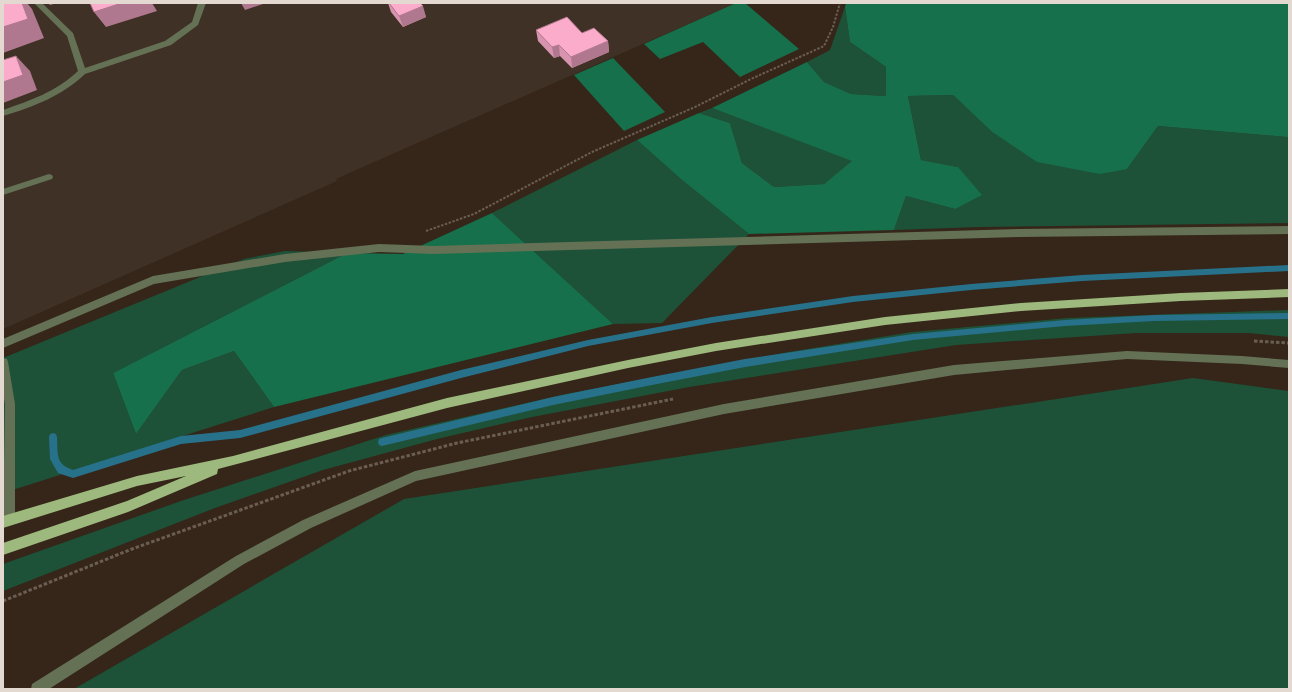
<svg xmlns="http://www.w3.org/2000/svg" width="1292" height="692" font-family="'Open Sans',sans-serif">
  <rect width="100%" height="100%" fill="#352619"/>
  <path fill="#3f3125" d="M 3,3 L 736,3 L 356,170 L 336,179 L 337,181 L 3,329 Z"/>
  <g fill="#1d5239">
    <path d="M 845,7 L 850,42 L 886,67 L 887,96 L 851,94 L 824,82 L 807,62 L 830,50 Z"/>
    <path d="M 953,95 L 991,131 L 1127,169 L 1158,126 L 1287,137 L 1289,139 L 1289,223 L 978,227 L 894,230 L 906,196 L 955,209 L 958,167 L 921,160 L 908,96 Z"/>
    <path d="M 712,108 L 853,161 L 824,184 L 774,187 L 742,163 L 730,123 L 699,113 Z"/>
    <path d="M 637,140 L 682,180 L 749,234 L 662,323 L 613,324 L 492,213 Z"/>
    <path d="M 285,251 L 347,253 L 113,373 L 136,434 L 182,370 L 234,351 L 274,407 L 3,493 L 3,358 L 244,259 Z"/>
    <path d="M 1289,310 L 1289,337 L 1248,333 L 1136,333 L 956,345 L 689,387 L 532,417 L 437,439 L 323,470 L 215,508 L 3,591 L 3,564 L 181,501 L 386,435 L 566,394 L 783,353 L 912,332 L 1068,318 Z"/>
    <path d="M 1193,378 L 1289,391 L 1289,689 L 74,689 L 404,499 Z"/>
  </g>
  <g fill="#16704b">
    <path d="M 736,3 L 745,3 L 799,49 L 740,77 L 703,42 L 660,59 L 644,44 Z"/>
    <path d="M 846,3 L 1289,3 L 1289,139 L 1287,137 L 1158,126 L 1127,169 L 1100,174 L 1037,162 L 991,131 L 953,95 L 908,96 L 921,160 L 958,167 L 982,195 L 955,209 L 906,196 L 894,230 L 749,234 L 682,180 L 637,140 L 699,113 L 730,123 L 742,163 L 774,187 L 824,184 L 852,161 L 712,108 L 807,62 L 824,82 L 851,94 L 886,96 L 886,67 L 850,42 L 845,7 Z"/>
    <path d="M 613,58 L 665,112 L 624,131 L 574,75 Z"/>
    <path d="M 492,213 L 613,324 L 274,407 L 234,351 L 182,370 L 136,434 L 113,373 L 347,253 L 403,254 Z"/>
  </g>
  <g fill="none" stroke-linecap="round" stroke-linejoin="round">
    <g fill="#28718a" fill-rule="evenodd">
      <path d="M 1289,265 L 1289,271 L 1082,281 L 971,290 L 853,302 L 712,323 L 588,346 L 461,378 L 240,438 L 181,444 L 73,478 L 58,473 L 50,459 L 49,437 L 50,434 L 53,433 L 56,434 L 57,437 C 58,454 55,464 73,470 L 181,436 L 240,430 L 461,370 L 588,340 L 712,317 L 853,296 L 971,284 L 1082,275 Z"/>
      <path d="M 1289,313 L 1289,319 L 1154,321 L 1065,326 L 913,340 L 745,367 L 657,384 L 553,405 L 382,446 L 379,445 L 378,442 L 379,439 L 382,438 L 553,397 L 657,376 L 745,359 L 913,334 L 1065,320 L 1154,315 Z"/>
    </g>
    <path stroke="#6a5d52" stroke-width="2" stroke-dasharray="2.5 1.5" stroke-linecap="butt" d="M 426,231 L 474,214 L 592,152 L 695,107 L 751,79 L 824,46 L 833,27 L 840,3"/>
    <g stroke="#6a5d52" stroke-width="3" stroke-dasharray="3.5 2" stroke-linecap="butt">
      <path d="M 1254,341 L 1289,343"/>
      <path d="M 3,601 L 132,549 L 349,471 L 457,443 L 673,399"/>
    </g>
    <g fill="#647155" fill-rule="evenodd">
      <path d="M 34,3 L 42,3 L 73,33 L 85,68 L 165,41 L 192,22 L 198,3 L 206,3 L 198,25 L 171,45 L 85,74 C 62,96 33,107 3,116 L 3,110 C 31,100 56,92 78,71 L 67,36 Z"/>
      <path d="M 49,174 L 52,175 L 53,177 L 52,179 L 3,195 L 3,189 Z"/>
      <path d="M 1289,226 L 1289,234 L 1019,237 L 434,254 L 379,252 L 285,262 L 154,284 L 3,348 L 3,339 L 153,276 L 285,254 L 379,244 L 434,246 L 1019,229 Z"/>
      <path d="M 1127,351 L 1242,356 L 1289,360 L 1289,368 L 1242,364 L 1127,359 L 954,375 L 724,414 L 416,481 L 311,528 L 244,564 L 49,689 L 31,689 L 32,684 L 236,556 L 303,520 L 415,471 L 724,404 L 954,365 Z"/>
      <path d="M 3,358 L 7,359 L 8,362 L 15,404 L 15,520 L 13,524 L 9,526 L 5,524 L 3,520 L 5,404 L 3,393 Z"/>
    </g>
    <path fill="#9eb97e" fill-rule="evenodd" d="M 1289,289 L 1289,297 L 1181,301 L 1021,311 L 885,325 L 716,351 L 628,368 L 447,408 L 218,469 L 217,474 L 128,512 L 3,555 L 3,543 L 127,501 L 186,476 L 137,486 L 3,528 L 3,516 L 137,476 L 233,456 L 447,398 L 628,360 L 716,343 L 885,317 L 1021,303 L 1181,293 Z"/>
  </g>
  <g fill="#d894af">
    <path d="M 388,3 L 420,3 L 426,17 L 403,27 L 391,12 Z"/>
    <path d="M 536,30 L 582,33 L 608,41 L 609,52 L 572,68 L 560,56 L 554,58 L 538,41 Z"/>
  </g>
  <g fill="#b0788e">
    <path d="M 22,3 L 27,3 L 32,9 L 44,38 L 3,53 L 3,27 Z"/>
    <path d="M 48,3 L 57,3 L 50,5 Z"/>
    <path d="M 122,3 L 152,3 L 157,11 L 106,27 L 94,12 Z"/>
    <path d="M 241,3 L 266,3 L 245,10 Z"/>
    <path d="M 423,6 L 426,17 L 403,27 L 399,16 Z"/>
    <path d="M 608,41 L 609,52 L 572,68 L 571,57 Z"/>
    <path d="M 559,45 L 560,56 L 554,58 L 552,47 Z"/>
    <path d="M 16,56 L 30,71 L 37,90 L 3,103 L 3,82 Z"/>
  </g>
  <g fill="#fbaccb" stroke="#b0788e">
    <path d="M 3,3 L 22,3 L 28,19 L 3,27 Z"/>
    <path d="M 90,3 L 122,3 L 94,12 Z"/>
    <path d="M 389,3 L 420,3 L 423,6 L 399,16 Z"/>
    <path d="M 567,17 L 582,33 L 594,28 L 608,41 L 571,57 L 559,45 L 552,47 L 536,30 Z"/>
    <path d="M 16,56 L 23,75 L 3,82 L 3,60 Z"/>
  </g>
  <rect width="1292" height="692" fill="none" stroke="#e3d9d1" stroke-width="8"/>
</svg>
